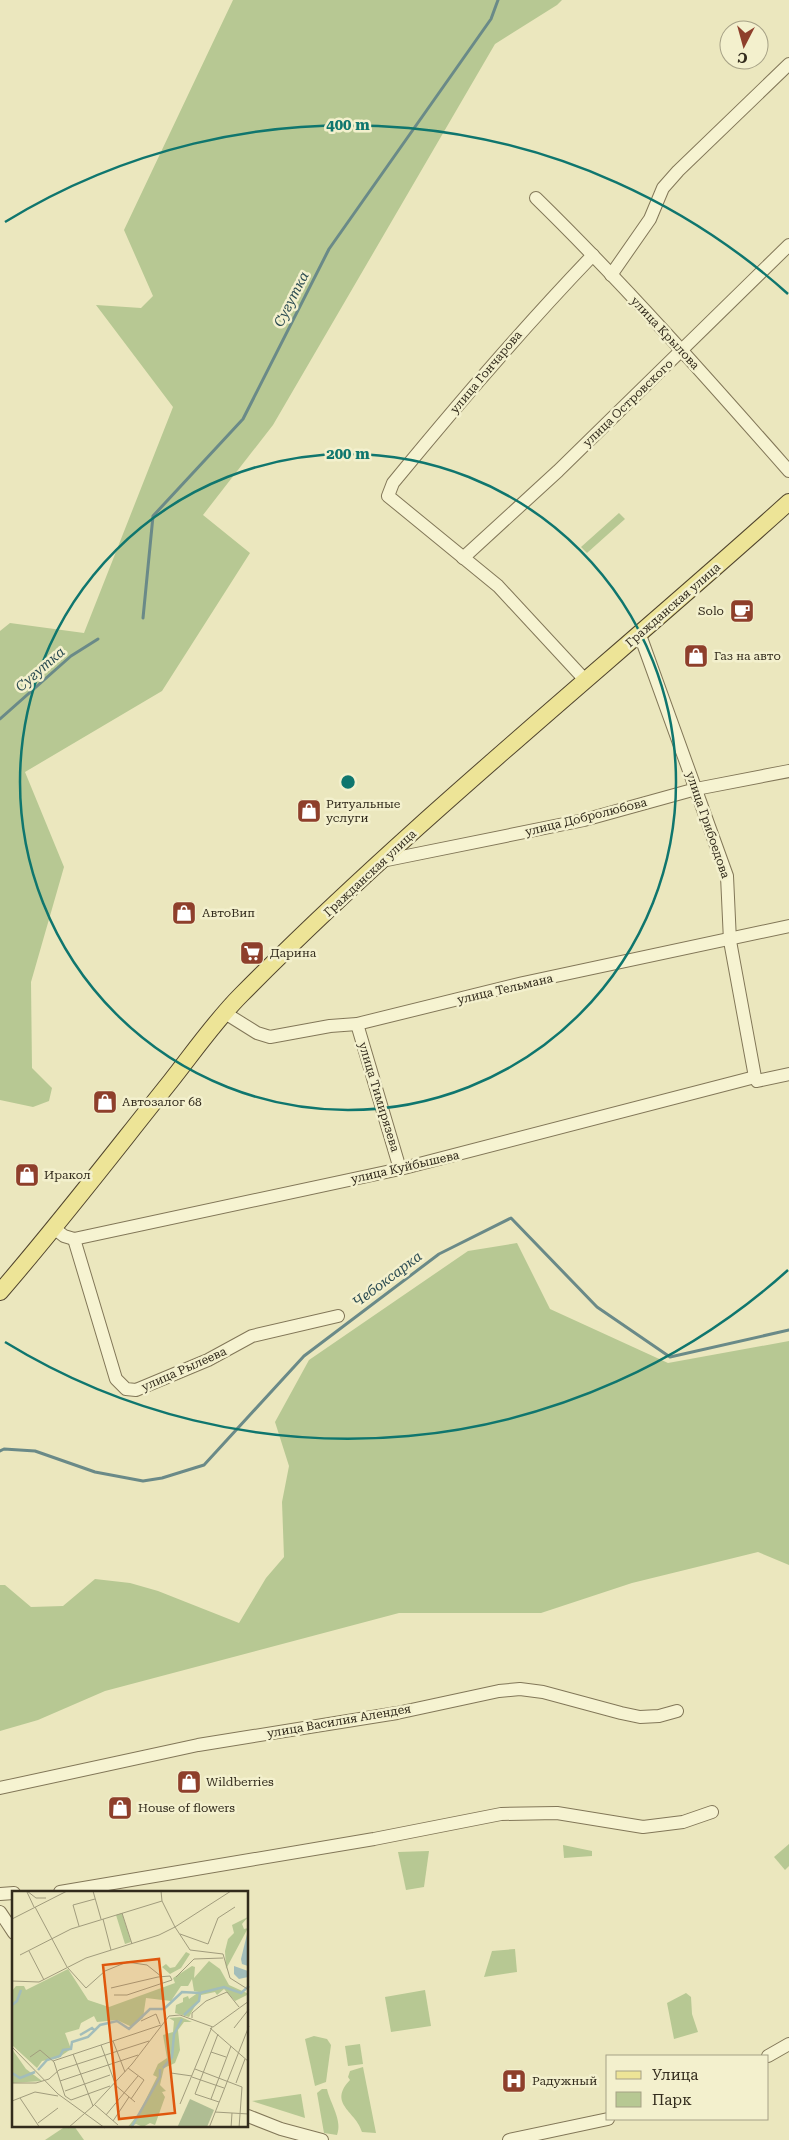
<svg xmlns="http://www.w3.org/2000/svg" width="789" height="2140" font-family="'Roboto Serif',serif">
  <rect width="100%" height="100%" fill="#ebe7be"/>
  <g fill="#b7c893">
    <path d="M 233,0 L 562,0 L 557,5 L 495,44 L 273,425 L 203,515 L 250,553 L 162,691 L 25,772 L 64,867 L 31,982 L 32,1068 L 52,1088 L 49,1101 L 33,1107 L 0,1100 L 0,631 L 10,623 L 84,633 L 173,407 L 96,305 L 141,308 L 153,296 L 124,230 Z"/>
    <path d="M 619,513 L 625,519 L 587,553 L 581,547 Z"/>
    <path d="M 517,1243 L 550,1309 L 668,1363 L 789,1341 L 789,1565 L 758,1552 L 632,1583 L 541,1613 L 399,1613 L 105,1691 L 38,1720 L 0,1731 L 0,1585 L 5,1585 L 31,1607 L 63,1606 L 95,1579 L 130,1583 L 158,1591 L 239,1623 L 266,1578 L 284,1557 L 282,1502 L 289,1466 L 275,1422 L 309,1360 L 468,1251 Z"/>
    <path d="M 789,1844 L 789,1866 L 785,1870 L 774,1857 Z"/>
    <path d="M 563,1845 L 592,1851 L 592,1856 L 564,1858 Z"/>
    <path d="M 429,1851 L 424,1887 L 406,1890 L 398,1852 Z"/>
    <path d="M 515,1949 L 517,1972 L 484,1977 L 492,1951 Z"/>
    <path d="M 425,1990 L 431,2026 L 391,2032 L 385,1997 Z"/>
    <path d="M 686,1993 L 691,1997 L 692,2014 L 698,2032 L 674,2039 L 667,2003 Z"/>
    <path d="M 314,2036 L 327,2039 L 331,2045 L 326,2082 L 315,2086 L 305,2039 Z"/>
    <path d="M 360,2044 L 363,2064 L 348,2066 L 345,2046 Z"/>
    <path d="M 363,2067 L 376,2133 L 362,2132 C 357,2112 327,2104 350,2080 L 348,2077 L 350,2071 Z"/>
    <path d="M 322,2089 L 327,2089 C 330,2103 343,2121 337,2135 L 324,2133 L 317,2093 Z"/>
    <path d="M 301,2094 L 305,2118 L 252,2101 Z"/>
    <path d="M 66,2126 L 74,2126 L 84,2140 L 45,2140 Z"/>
  </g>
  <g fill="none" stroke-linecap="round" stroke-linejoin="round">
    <g stroke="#6a8a88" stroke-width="3">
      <path d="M 143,618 L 153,516 L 243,419 L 329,249 L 491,19 L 498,0"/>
      <path d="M 0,719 L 71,656 L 98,639"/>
      <path d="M 0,1451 L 4,1449 L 35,1451 L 95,1472 L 143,1481 L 162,1478 L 204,1465 L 304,1356 L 439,1254 L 511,1218 L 597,1307 L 670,1357 L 789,1330"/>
    </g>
    <defs>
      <g id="minor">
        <path d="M 536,198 C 625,285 707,378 789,471"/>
        <path d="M 611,275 L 650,219 L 663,188 L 678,171 L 789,64"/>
        <path d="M 463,558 L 558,471 L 789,245"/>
        <path d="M 640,635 L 727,876 L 730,941 L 755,1077 L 757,1081 L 789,1074"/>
        <path d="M 586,681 L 498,586 L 388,496 L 393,483 C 457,405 522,329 593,255"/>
        <path d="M 382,861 L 584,820 L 696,789 L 789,771"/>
        <path d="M 225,1013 L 257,1033 L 270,1037 L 330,1026 L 357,1024 L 523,983 L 789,926"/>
        <path d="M 357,1024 L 400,1169"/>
        <path d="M 55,1229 L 64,1236 L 74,1239 L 400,1169 L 755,1077"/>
        <path d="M 74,1239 L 116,1379 L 126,1389 L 136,1390 L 208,1360 L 252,1336 L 338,1316"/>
        <path d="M 0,1788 L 198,1745 L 397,1713 L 499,1691 L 520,1689 L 543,1692 L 621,1713 L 640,1717 L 659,1716 L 677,1711"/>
        <path d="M 60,1892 L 374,1839 L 501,1814 L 557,1813 L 643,1827 L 683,1822 L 712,1812"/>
        <path d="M 0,1894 L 14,1893"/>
        <path d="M 0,1912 L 14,1933"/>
        <path d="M 768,2056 L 789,2044"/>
        <path d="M 248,2116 L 281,2129 L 322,2140"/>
        <path d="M 509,2140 L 608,2119"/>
      </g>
      <path id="major" d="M 0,1292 C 59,1224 114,1152 170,1082 C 193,1053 215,1021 241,995 C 414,820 607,666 789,502"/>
    </defs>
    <use href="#minor" stroke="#827758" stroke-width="14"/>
    <use href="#major" stroke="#50442d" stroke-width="18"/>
    <use href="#minor" stroke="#f6f3d1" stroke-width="12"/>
    <use href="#major" stroke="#ede497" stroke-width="16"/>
  </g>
  <g fill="none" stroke="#0f766e" stroke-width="2.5">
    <circle cx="348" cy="782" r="328"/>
    <path d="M788 1270A657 657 0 0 1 5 1342M5 222A657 657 0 0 1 788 294"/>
  </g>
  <defs>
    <symbol id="cafe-square" viewBox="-11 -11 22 22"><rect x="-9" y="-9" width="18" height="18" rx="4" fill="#8e3f2b" stroke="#f3f0cd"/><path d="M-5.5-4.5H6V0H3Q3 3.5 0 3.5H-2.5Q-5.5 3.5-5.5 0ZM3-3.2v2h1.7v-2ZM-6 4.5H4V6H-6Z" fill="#fff"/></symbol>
    <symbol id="shop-square" viewBox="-11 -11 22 22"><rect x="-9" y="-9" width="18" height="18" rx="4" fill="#8e3f2b" stroke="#f3f0cd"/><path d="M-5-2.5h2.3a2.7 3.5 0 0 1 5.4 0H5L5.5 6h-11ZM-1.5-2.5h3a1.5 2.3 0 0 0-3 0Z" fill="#fff"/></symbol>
    <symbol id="supermarket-square" viewBox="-11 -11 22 22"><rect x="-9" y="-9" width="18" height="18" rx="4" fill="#8e3f2b" stroke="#f3f0cd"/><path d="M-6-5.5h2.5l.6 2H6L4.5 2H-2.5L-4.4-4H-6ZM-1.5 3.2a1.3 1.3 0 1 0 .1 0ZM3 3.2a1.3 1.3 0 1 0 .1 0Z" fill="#fff"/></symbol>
    <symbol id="hospital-square" viewBox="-11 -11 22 22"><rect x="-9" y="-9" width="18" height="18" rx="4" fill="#8e3f2b" stroke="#f3f0cd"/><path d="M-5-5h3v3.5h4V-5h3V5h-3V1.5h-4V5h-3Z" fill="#fff"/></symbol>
  </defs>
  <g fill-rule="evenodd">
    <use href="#cafe-square" x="728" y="597" width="28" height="28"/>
    <use href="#shop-square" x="682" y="642" width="28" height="28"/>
    <use href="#shop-square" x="295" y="797" width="28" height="28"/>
    <use href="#shop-square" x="170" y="899" width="28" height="28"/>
    <use href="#supermarket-square" x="238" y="939" width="28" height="28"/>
    <use href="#shop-square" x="91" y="1088" width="28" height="28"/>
    <use href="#shop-square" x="13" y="1161" width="28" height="28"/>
    <use href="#shop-square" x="175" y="1768" width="28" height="28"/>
    <use href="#shop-square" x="106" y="1794" width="28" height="28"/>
    <use href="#hospital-square" x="500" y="2067" width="28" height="28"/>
  </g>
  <g text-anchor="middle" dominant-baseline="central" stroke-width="5" stroke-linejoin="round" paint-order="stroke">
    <g font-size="12" fill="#322b1c" stroke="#f3f0cd">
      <text transform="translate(665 333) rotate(47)">улица Крылова</text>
      <text transform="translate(486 372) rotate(-50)">улица Гончарова</text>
      <text transform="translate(628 403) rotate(-44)">улица Островского</text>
      <text transform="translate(673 605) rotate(-41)">Гражданская улица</text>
      <text transform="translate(586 817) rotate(-14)">улица Добролюбова</text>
      <text transform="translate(708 825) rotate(71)">улица Грибоедова</text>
      <text transform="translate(370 873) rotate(-43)">Гражданская улица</text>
      <text transform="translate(505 989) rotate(-13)">улица Тельмана</text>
      <text transform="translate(379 1097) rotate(73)">улица Тимирязева</text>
      <text transform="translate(405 1167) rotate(-13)">улица Куйбышева</text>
      <text transform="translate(184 1369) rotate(-24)">улица Рылеева</text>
      <text transform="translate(339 1721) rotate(-10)">улица Василия Алендея</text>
    </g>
    <g font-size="12" fill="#322b1c" stroke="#f3f0cd" text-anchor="start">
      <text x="724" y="611" text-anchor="end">Solo</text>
      <text x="714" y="656">Газ на авто</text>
      <text x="326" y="804">Ритуальные<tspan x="326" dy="14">услуги</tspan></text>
      <text x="202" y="913">АвтоВип</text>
      <text x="270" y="953">Дарина</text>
      <text x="122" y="1102">Автозалог 68</text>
      <text x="44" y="1175">Иракол</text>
      <text x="206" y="1782">Wildberries</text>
      <text x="138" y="1808">House of flowers</text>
      <text x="532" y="2081">Радужный</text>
    </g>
    <g font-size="14" font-style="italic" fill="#2c4c52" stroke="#f3f0cd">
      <text transform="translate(291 299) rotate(-63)">Сугутка</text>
      <text transform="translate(40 669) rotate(-41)">Сугутка</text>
      <text transform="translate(387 1279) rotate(-37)">Чебоксарка</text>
    </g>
  </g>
  <g transform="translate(12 1891)">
    <rect width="236" height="236" fill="#ebe7be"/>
    <path d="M 110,22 L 119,51 L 113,53 L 104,24 ZM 236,26 L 230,33 L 232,38 L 236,37 L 214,78 L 213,60 L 216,48 L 222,42 L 220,34 ZM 174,61 L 178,63 L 169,77 L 158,83 L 150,76 L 154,73 L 158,77 L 163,76 ZM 197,70 L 208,78 L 217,94 L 237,103 L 223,110 L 212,98 L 205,104 L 203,101 L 189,104 L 177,126 L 163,122 L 164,114 L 171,111 L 171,107 L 176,105 L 177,108 L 187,101 L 182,100 L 180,88 L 176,95 L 169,95 L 159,110 L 134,107 L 131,127 L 120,136 L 105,129 L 85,131 L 82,125 L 69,132 L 67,138 L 53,142 L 59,158 L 46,167 L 30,170 L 25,177 L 0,154 L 0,100 L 4,95 L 12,95 L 14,99 L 56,78 L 76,109 L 97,116 L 163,92 L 161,87 L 180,75 L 183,76 L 182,87 ZM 169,126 L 180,131 L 172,131 L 166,139 L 168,159 L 163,172 L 152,177 L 148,194 L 154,200 L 150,201 L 153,206 L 143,234 L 138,232 L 131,236 L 124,233 L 115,237 L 127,222 L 145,186 L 141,184 L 146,173 L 155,167 L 151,144 L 161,141 L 162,130 L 157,127 ZM 0,158 L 14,178 L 30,190 L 0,192 Z" fill="#b7c893"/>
    <path d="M 178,208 L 202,219 L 195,236 L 165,237 Z" fill="#afbd93"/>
    <path d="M 236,39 L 236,75 L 230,73 L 229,68 ZM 222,75 L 236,80 L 236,86 L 227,88 L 222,83 Z" fill="#a2bdba"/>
    <path fill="none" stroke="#a2bdba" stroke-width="2.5" d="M 0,114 L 5,110 L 9,99M 172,124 L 187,110 L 188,103M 68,144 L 80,137 L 82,139M 151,177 L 160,166 L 162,143 L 170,128M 26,179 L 35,169 L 48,165 L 51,159 L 59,158 L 60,151 L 76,146 L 88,134 L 105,130 L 117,138 L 138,118 L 152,118 L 170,101 L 188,102 L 212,96 L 229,102 L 237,95M 0,182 L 8,187 L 23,181M 119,237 L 148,186 L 148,178"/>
    <path fill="none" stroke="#a19c7d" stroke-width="1" d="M 15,0 L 24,7 L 34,7M 81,0 L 89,28M 149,0 L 150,10 L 163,36 L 219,0M 15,1 L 22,16M 23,16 L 55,76M 110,22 L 120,53M 0,28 L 55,0M 91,28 L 99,59M 67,35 L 61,14 L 83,8M 168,43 L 196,53 L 206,27 L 223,16M 17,60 L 32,89M 8,64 L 59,38 L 150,10M 56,77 L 74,97 L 93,80 L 115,71 L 135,74 L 150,86M 164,86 L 182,68 L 211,67M 0,90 L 27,91 L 74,67 L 147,44 L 163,36 L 178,59 L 211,63 L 218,87 L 237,99M 99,97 L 146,86 L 158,85 L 160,89M 102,104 L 115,104 L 160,89M 180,127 L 180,122 L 194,110 L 215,101 L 227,116M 129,130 L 144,123 L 148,133M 198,137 L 237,171M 222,137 L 237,118M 206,143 L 183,203 L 207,211M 101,150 L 149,134M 89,154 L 103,192M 0,156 L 46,203 L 93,237M 199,161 L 214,166M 61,163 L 81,215M 18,166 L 28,159 L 42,171 L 53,205 L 59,209 L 98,195M 41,170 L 101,150 L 113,181M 116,177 L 132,189 L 119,208M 183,178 L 230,196 L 227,237M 159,182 L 180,185M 180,186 L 212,197M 48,190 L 126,164M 0,192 L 24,192 L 37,188 L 47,179 L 137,150M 224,192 L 233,168M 102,193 L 123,211M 53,200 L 98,184M 8,207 L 28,237M 199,208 L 219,155M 0,210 L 23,201 L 46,205M 168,213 L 200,136M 83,214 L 106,234M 203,221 L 237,223M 94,224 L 126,185M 101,230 L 117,206M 26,232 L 46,217M 56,237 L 81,215 L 120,173 L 157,125 L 168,124 L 201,136 L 237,110M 197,237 L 237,135M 219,237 L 220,222"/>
    <path fill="#df570d" fill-opacity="0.15" stroke="#df570d" stroke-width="2.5" d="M 147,68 L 163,222 L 107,228 L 91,74 Z"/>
    <rect width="236" height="236" fill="none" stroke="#322b1c" stroke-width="2.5"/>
  </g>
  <circle cx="348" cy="782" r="8" fill="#0f766e" stroke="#f3f0cd" stroke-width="2.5"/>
  <g font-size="15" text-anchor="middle" font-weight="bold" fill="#0f766e" stroke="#f3f0cd" stroke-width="5" stroke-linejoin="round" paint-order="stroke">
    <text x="348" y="130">400 m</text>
    <text x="348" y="459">200 m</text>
  </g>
  <rect x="606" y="2055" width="162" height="65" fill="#f3f0cd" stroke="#a6a186"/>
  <rect x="616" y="2071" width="25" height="8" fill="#ede497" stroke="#a6a186"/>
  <text x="652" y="2080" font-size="15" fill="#322b1c">Улица</text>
  <rect x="616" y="2092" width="25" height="15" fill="#b7c893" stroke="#a6a186"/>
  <text x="652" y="2105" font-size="15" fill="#322b1c">Парк</text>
  <g transform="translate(744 45) rotate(186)"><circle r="24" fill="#f3f0cd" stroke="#a6a186"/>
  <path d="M0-4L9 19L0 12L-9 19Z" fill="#8e3f2b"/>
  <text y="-8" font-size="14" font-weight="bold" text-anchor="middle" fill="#322b1c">С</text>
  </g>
</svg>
